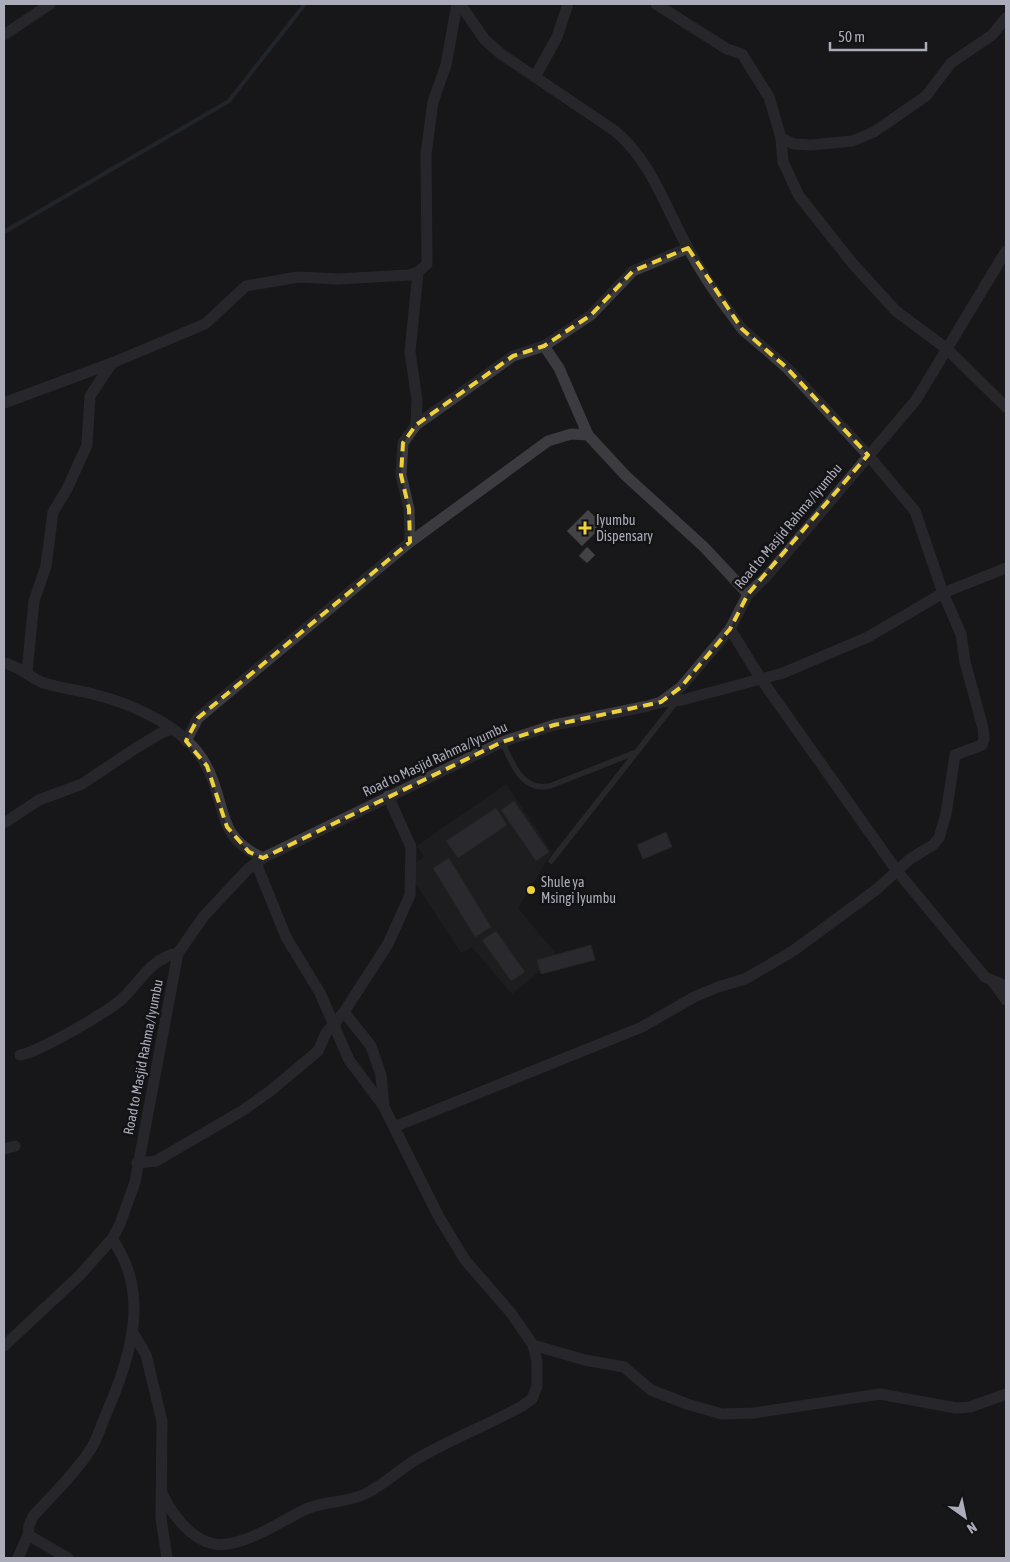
<svg xmlns="http://www.w3.org/2000/svg" width="1010" height="1562" font-family="'Asap Condensed',sans-serif">
  <rect width="100%" height="100%" fill="#18171a"/>
  <path fill="#242427" d="M 506,784 L 552,852 L 518,908 L 558,956 L 512,994 L 472,947 L 461,953 L 406,869 L 424,857 L 417,846 Z"/>
  <g fill="none" stroke-linecap="round" stroke-linejoin="round">
    <path stroke="#2e343d" stroke-width="4" d="M 4,232 L 229,101 L 305,4"/>
  </g>
  <g fill="#424247" stroke="#323235">
    <path d="M 588,510 L 603,525 L 582,546 L 567,531 Z"/>
    <path d="M 587,547 L 595,555 L 587,563 L 579,556 Z"/>
    <path d="M 514,801 L 549,852 L 536,861 L 501,810 Z"/>
    <path d="M 496,808 L 507,825 L 458,858 L 446,841 Z"/>
    <path d="M 666,832 L 672,847 L 643,859 L 637,845 Z"/>
    <path d="M 449,858 L 491,927 L 475,937 L 433,868 Z"/>
    <path d="M 496,931 L 525,972 L 511,981 L 482,940 Z"/>
    <path d="M 591,945 L 595,960 L 541,974 L 537,960 Z"/>
  </g>
  <g fill="none" stroke-linecap="round" stroke-linejoin="round">
    <g stroke="#3b3b40" stroke-width="5.5">
      <path d="M 502,742 C 512,762 521,792 550,786 L 634,753"/>
      <path d="M 551,861 L 676,702"/>
    </g>
    <g stroke="#3b3b40" stroke-width="11">
      <path d="M 656,4 L 727,49 L 742,54 L 769,97 L 781,138 L 783,162 L 799,196 L 853,264 L 896,311 L 947,349 L 1006,407"/>
      <path d="M 4,35 L 50,4"/>
      <path d="M 535,77 L 557,37 L 568,4"/>
      <path d="M 781,138 L 794,144 L 811,145 L 852,141 L 874,132 L 926,96 L 951,63 L 992,35 L 1006,18"/>
      <path d="M 544,346 L 559,368 L 588,435 L 626,476 L 704,547 L 748,594"/>
      <path d="M 4,403 L 112,363"/>
      <path d="M 416,425 L 417,400 L 410,352 L 418,272 L 427,264 L 426,154 L 433,102 L 446,65 L 457,4"/>
      <path d="M 410,542 L 409,509 L 401,475 L 403,443 L 416,425 L 513,356 L 544,346 L 591,315 L 633,271 L 688,248"/>
      <path d="M 730,629 L 761,679 L 897,871 L 985,977 L 1006,986"/>
      <path d="M 4,663 C 20,666 30,678 44,683 C 60,688 77,690 93,694 C 133,704 186,727 206,765 C 228,805 214,836 263,858"/>
      <path d="M 27,672 L 34,601 L 46,566 L 53,512 L 67,489 L 87,445 L 90,396 L 112,363 L 205,324 L 246,286 L 298,277 L 338,279 L 409,275 L 418,272"/>
      <path d="M 661,702 L 682,700 L 783,673 L 868,637 L 943,593 L 1006,568"/>
      <path d="M 186,741 L 198,718 L 410,542 L 548,441 L 571,434 L 588,435"/>
      <path d="M 4,823 L 39,800 L 82,784 L 136,748 L 161,733 L 172,729"/>
      <path d="M 256,863 L 286,937 L 320,993 L 349,1060 L 382,1104"/>
      <path d="M 993,982 L 1006,1000"/>
      <path d="M 20,1055 C 39,1052 110,1011 124,997 C 141,980 152,958 178,953"/>
      <path d="M 394,1127 L 642,1027 L 694,997 L 718,987 L 745,979 L 793,951 L 877,889 L 910,859 L 933,845 L 939,838 L 946,814 L 955,755 L 982,745 L 984,739 L 983,728 L 965,662 L 961,634 L 943,593 L 915,511 L 868,455 L 787,368 L 742,329 L 734,318 C 717,296 701,272 688,248 C 665,207 652,162 615,131 L 501,54 L 485,40 L 460,4"/>
      <path d="M 4,1149 L 15,1146"/>
      <path d="M 137,1163 L 156,1161 L 242,1111 L 269,1092 L 318,1051 L 326,1033 L 344,1012 L 388,944 L 410,895 L 411,847 L 388,796"/>
      <path d="M 132,1331 L 146,1355 L 162,1421 L 161,1518 L 167,1558"/>
      <path d="M 533,1345 L 585,1360 L 624,1367 L 651,1390 L 687,1404 L 722,1414 L 754,1413 L 880,1394 L 956,1408 L 970,1407 L 1006,1394"/>
      <path d="M 4,1346 L 79,1276 L 112,1239 L 120,1224 L 135,1182 L 178,953 L 204,916 L 248,869 L 263,858 L 502,742 L 554,725 L 648,706 L 661,702 L 681,687 L 730,629 L 748,594 L 766,577 L 916,400 L 1006,251"/>
      <path d="M 162,1493 C 171,1513 191,1540 214,1544 C 240,1549 280,1522 302,1511 C 322,1500 346,1504 367,1493 C 385,1484 400,1469 417,1459 C 451,1439 488,1425 522,1406 L 532,1399 L 537,1386 L 537,1361 L 533,1345 L 511,1313 L 465,1260 L 439,1217 L 384,1107 L 381,1075 L 371,1046 L 344,1012"/>
      <path d="M 28,1535 L 68,1558"/>
      <path d="M 18,1558 L 28,1535 L 29,1526 L 33,1516 C 51,1497 79,1469 92,1447 C 98,1437 102,1423 107,1412 C 131,1356 151,1293 112,1239"/>
    </g>
  </g>
  <path d="M0 0H1010V1562H0ZM 688,248 L 742,329 L 787,368 L 868,455 L 748,594 L 730,629 L 681,687 L 661,702 L 554,725 L 502,742 L 263,858 L 249,852 L 227,827 L 207,766 L 186,741 L 198,718 L 410,542 L 409,509 L 401,475 L 403,443 L 416,425 L 513,356 L 544,346 L 591,315 L 633,271 Z" fill="#18171a" fill-opacity=".55" fill-rule="evenodd"/>
  <path fill="none" stroke="#eed13b" stroke-width="4" stroke-dasharray="10 6" stroke-linejoin="round" d="M 688,248 L 742,329 L 787,368 L 868,455 L 748,594 L 730,629 L 681,687 L 661,702 L 554,725 L 502,742 L 263,858 L 249,852 L 227,827 L 207,766 L 186,741 L 198,718 L 410,542 L 409,509 L 401,475 L 403,443 L 416,425 L 513,356 L 544,346 L 591,315 L 633,271 Z"/>
  <g fill="#eed13b" stroke="#131215" stroke-width="2">
    <path d="M582.5 520.5h5v5h5v5h-5v5h-5v-5h-5v-5h5z"/>
    <circle cx="531" cy="890" r="5"/>
  </g>
  <g text-anchor="middle" dominant-baseline="central" stroke-width="5" stroke-linejoin="round" paint-order="stroke">
    <g font-size="14" fill="#aaacb9" stroke="#131215" text-anchor="start">
      <text x="596" y="520">Iyumbu<tspan x="596" dy="16">Dispensary</tspan></text>
      <text x="541" y="882">Shule ya<tspan x="541" dy="16">Msingi Iyumbu</tspan></text>
    </g>
    <g font-size="14" fill="#aaacb9" stroke="#131215">
      <text transform="translate(788 526) rotate(-50)">Road to Masjid Rahma/Iyumbu</text>
      <text transform="translate(435 759) rotate(-25)">Road to Masjid Rahma/Iyumbu</text>
      <text transform="translate(143 1057) rotate(-79)">Road to Masjid Rahma/Iyumbu</text>
    </g>
  </g>
  <rect width="1010" height="1562" fill="none" stroke="#aaacb9" stroke-width="10"/>
  <g transform="translate(965 1517) rotate(147)" stroke="#131215" stroke-width="4" paint-order="stroke">
  <path d="M0-4L9 19L0 12L-9 19Z" fill="#aaacb9"/>
  <text y="-8" font-size="14" font-weight="bold" text-anchor="middle" fill="#aaacb9">N</text>
  </g>
  <path d="M830 42v8h96v-8" fill="none" stroke="#aaacb9" stroke-width="2.5"/>
  <text x="838" y="42" font-size="15" fill="#aaacb9" stroke="#131215" stroke-width="4" paint-order="stroke">50 m</text>
</svg>
